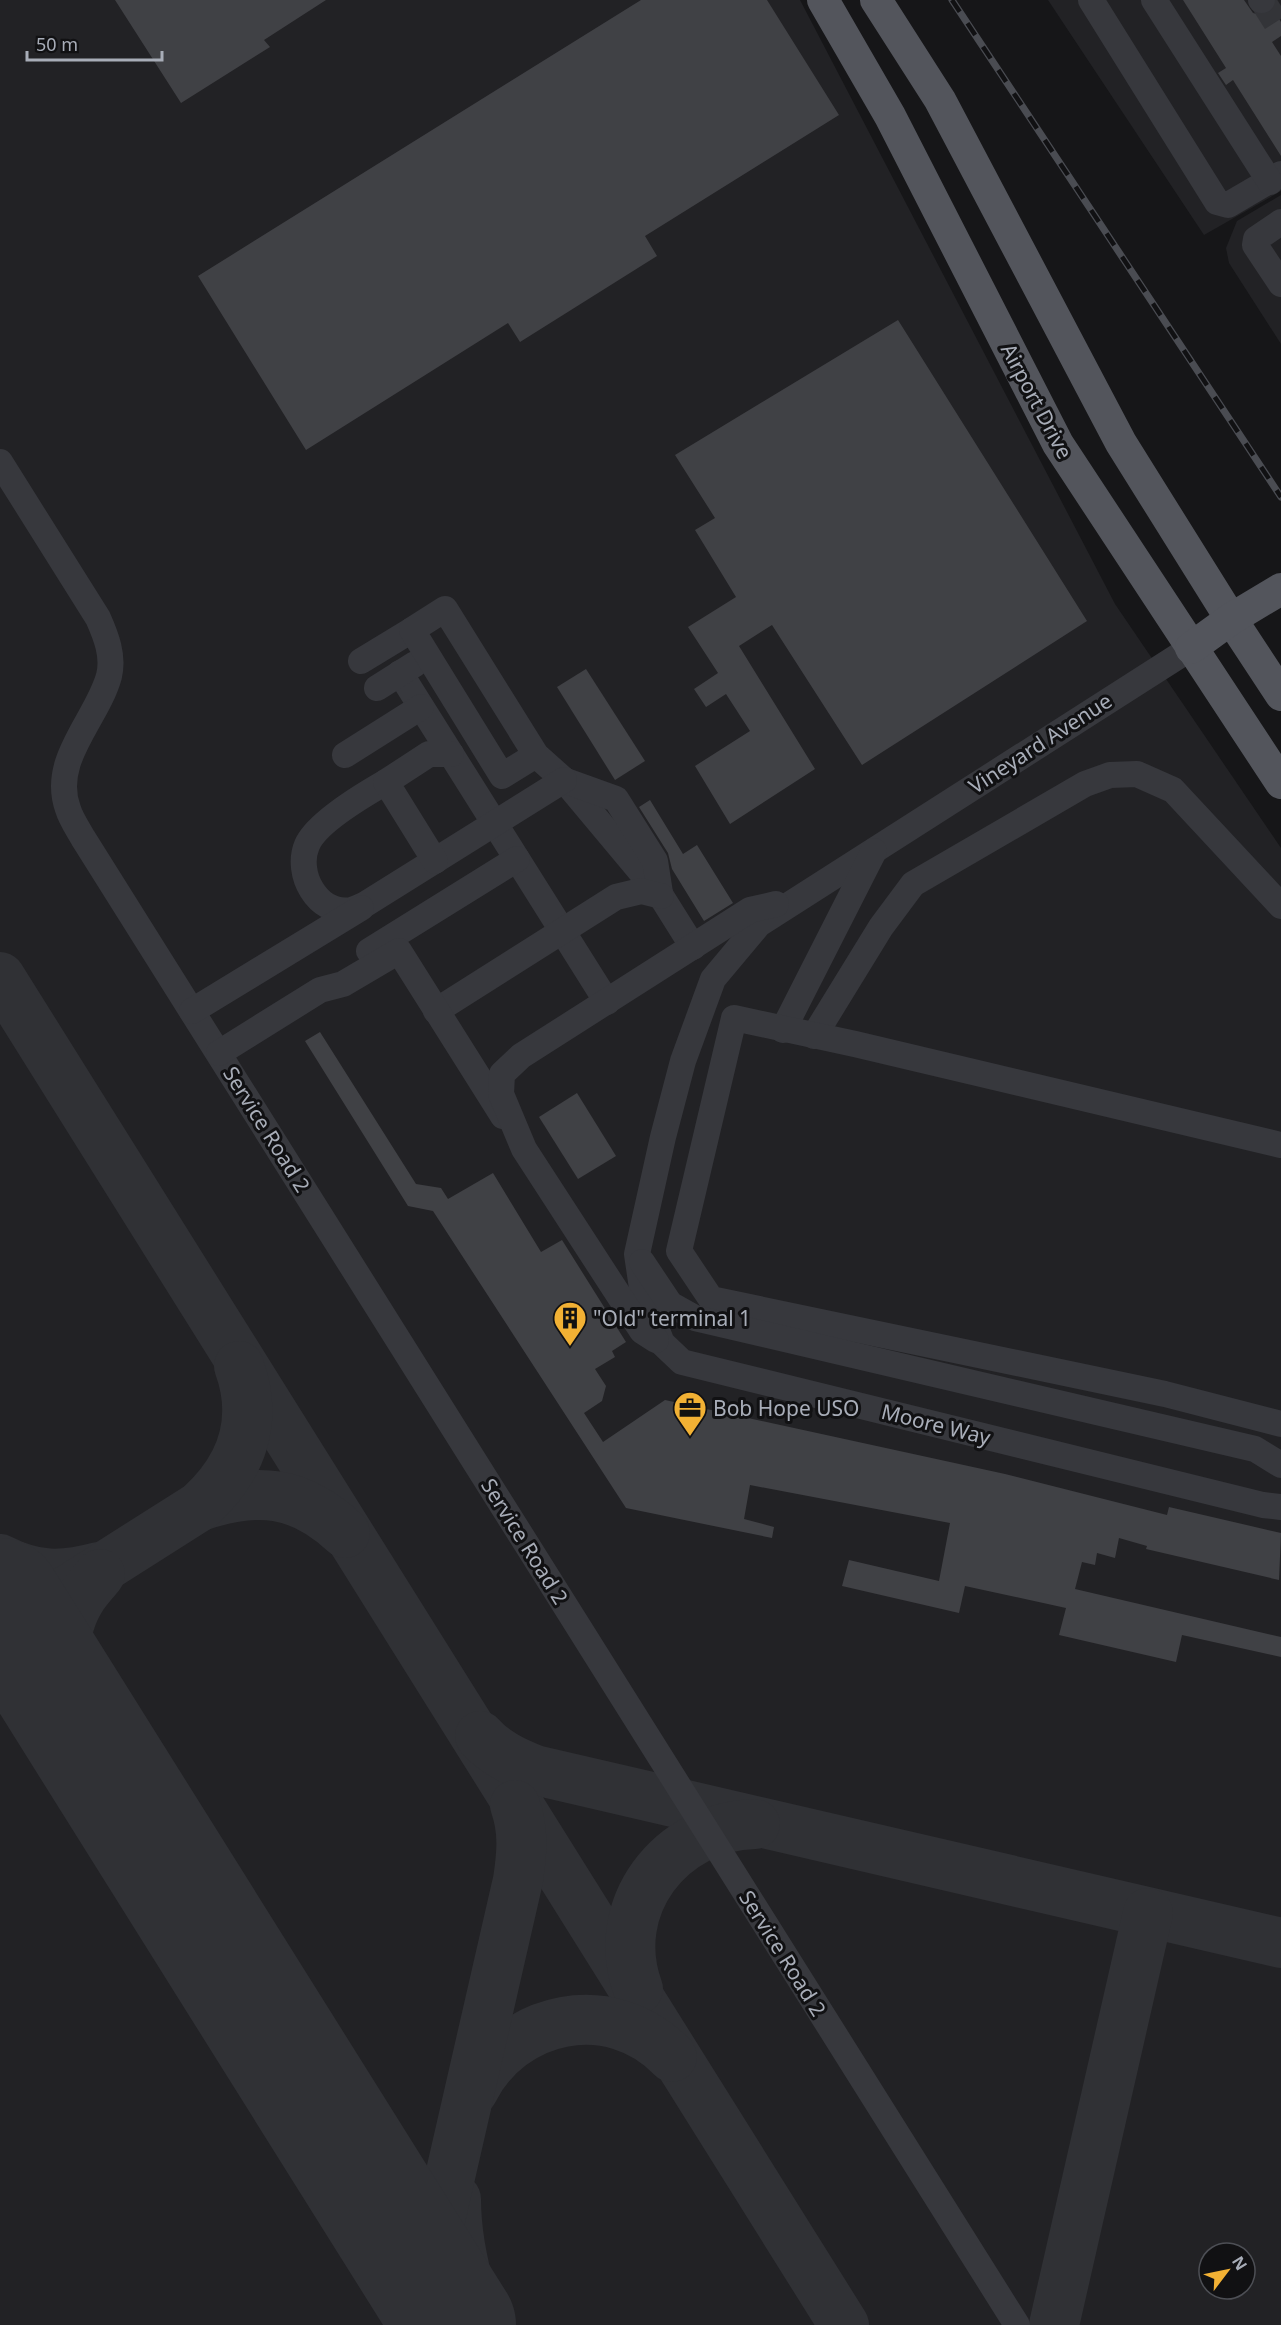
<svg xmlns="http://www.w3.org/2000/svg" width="1281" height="2325" font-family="'Noto Sans',sans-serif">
  <rect width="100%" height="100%" fill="#161618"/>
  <g fill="#222225" fill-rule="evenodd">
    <path d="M 0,0 L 800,0 L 1115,604 L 1281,848 L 1281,2325 L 0,2325 ZM 1209,2253 L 1245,2253 L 1245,2289 L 1209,2289 Z"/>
    <path d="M 1048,0 L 1281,0 L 1281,191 L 1204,235 Z"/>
    <path d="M 1281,195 L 1281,344 L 1229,263 L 1226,248 L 1237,221 Z"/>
  </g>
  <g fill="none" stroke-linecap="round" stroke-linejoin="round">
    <g stroke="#303135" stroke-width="50">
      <path d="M 0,977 L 844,2325"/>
      <path d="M 200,1506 C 257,1487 299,1490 345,1533"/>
      <path d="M 0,1559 C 36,1577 61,1577 99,1567"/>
      <path d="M 0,1633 L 200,1506 C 242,1468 259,1421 239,1366"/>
      <path d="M 0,1676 C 35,1686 59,1713 86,1736"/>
      <path d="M 86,1736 C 68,1691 53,1645 80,1600 C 85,1591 94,1582 100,1574"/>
      <path d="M 480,1736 C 495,1753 515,1762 535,1770 L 1281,1943"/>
      <path d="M 638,1989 C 608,1907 670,1826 755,1824"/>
      <path d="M 473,2091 C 511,2015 611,1994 672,2057"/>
      <path d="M 456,2199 C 456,2242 467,2285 481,2325"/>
      <path d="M 379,2205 C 395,2242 407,2277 411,2317"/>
      <path d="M 416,2325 L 518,1880 C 522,1854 524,1830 515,1805"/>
      <path d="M 1054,2325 L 1148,1913"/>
    </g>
    <path stroke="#303135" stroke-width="122" d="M 0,1599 L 455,2325"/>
  </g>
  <g fill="#404145">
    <path d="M 115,0 L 326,0 L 264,40 L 270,47 L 181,103 Z"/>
    <path d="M 641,0 L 767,0 L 839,115 L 645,236 L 657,256 L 520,342 L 508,323 L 306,450 L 198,276 Z"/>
    <path d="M 1183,0 L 1244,0 L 1253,13 L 1261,15 L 1269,13 L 1273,9 L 1281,22 L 1281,36 L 1272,42 L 1281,56 L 1281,156 L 1233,80 L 1226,85 L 1218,73 L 1226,68 Z"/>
    <path d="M 898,320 L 1087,621 L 862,765 L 772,625 L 739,646 L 815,769 L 730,824 L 695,766 L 750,731 L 726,694 L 706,707 L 694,689 L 718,673 L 688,627 L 736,597 L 695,530 L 715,518 L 675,455 Z"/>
    <path d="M 586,669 L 645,761 L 615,780 L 557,687 Z"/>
    <path d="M 650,800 L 683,854 L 697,845 L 733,903 L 704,921 L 672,869 L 668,853 L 639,807 Z"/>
    <path d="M 320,1032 L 416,1184 L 441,1188 L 448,1199 L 493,1173 L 541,1252 L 562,1240 L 626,1342 L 612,1351 L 615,1357 L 595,1369 L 606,1386 L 602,1401 L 584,1413 L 603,1442 L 665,1400 L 1005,1474 L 1167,1515 L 1169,1507 L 1281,1533 L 1279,1580 L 1146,1549 L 1147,1546 L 1119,1538 L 1115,1558 L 1097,1553 L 1095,1565 L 1082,1562 L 1075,1589 L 1281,1637 L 1281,1657 L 1182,1635 L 1176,1662 L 1059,1635 L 1066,1608 L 965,1586 L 959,1613 L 842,1586 L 849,1560 L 939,1581 L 950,1523 L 750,1485 L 744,1519 L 774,1527 L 772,1538 L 626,1508 L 433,1211 L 408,1206 L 305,1041 Z"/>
    <path d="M 577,1093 L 616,1156 L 578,1179 L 539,1117 Z"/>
  </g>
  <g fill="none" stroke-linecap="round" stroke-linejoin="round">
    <path stroke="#333438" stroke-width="26" stroke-dasharray="26 13" stroke-linecap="butt" d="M 1262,0 L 1281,30"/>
    <g stroke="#37383d" stroke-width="26">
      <path d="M 1091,0 L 1217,202 L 1228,205 L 1281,174"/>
      <path d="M 1154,0 L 1270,182"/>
      <path d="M 1261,0 L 1262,0"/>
      <path d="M 1281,222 L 1256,239 L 1255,245 L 1281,284"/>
      <path d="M 0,462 L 98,618 C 106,636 114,656 109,676 C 97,720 50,760 68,809 C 71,819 78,829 83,838 L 1017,2325"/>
      <path d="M 1191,648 L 759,924 L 713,979 L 683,1061 L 663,1137 L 637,1254 L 643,1295 L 662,1343 L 682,1362 L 1263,1505 L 1281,1507"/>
      <path d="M 361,661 L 412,630"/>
      <path d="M 400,673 L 607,1002"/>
      <path d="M 377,688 L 415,664"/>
      <path d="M 345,755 L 421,707"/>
      <path d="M 536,755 L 502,776 L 412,630 L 445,609 L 536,755 L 564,780 L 661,896 L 693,947"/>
      <path d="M 566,781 L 616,799 L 655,861 L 660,893"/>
      <path d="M 386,782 C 365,794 316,823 307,845 C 295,873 317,915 351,910 C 355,909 360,907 364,905 L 564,780"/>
      <path d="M 435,861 L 386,782 L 429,754 L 451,754"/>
      <path d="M 369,951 L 517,859"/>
      <path d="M 192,1011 L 361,908"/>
      <path d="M 436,1011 L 616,897 L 641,891 L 661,896"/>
      <path d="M 783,1030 L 874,851"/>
      <path d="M 814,1036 L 881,927 L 913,884 L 1085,784 L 1110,775 L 1137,774 L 1173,790 L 1281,906"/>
      <path d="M 219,1053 L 320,990 L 343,984 L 399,951 L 503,1116"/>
      <path d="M 1281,1145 L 855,1044 L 734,1018 L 679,1251 L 711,1299 L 1165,1394 L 1281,1424"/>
      <path d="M 642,1262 L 670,1304 L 695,1318 L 1255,1449 L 1281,1465"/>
      <path d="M 656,1340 L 642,1331 L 524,1149 L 501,1094 L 502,1074 L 521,1056 L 750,910 L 776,904"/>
    </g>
    <g stroke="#53555c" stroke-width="32">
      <path d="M 823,0 L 890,116 L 1058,444 L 1281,783"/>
      <path d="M 876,0 L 940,100 L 1121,443 L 1231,619 L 1281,695"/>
      <path d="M 1191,648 L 1231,619 L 1281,589"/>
    </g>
    <defs>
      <path id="rail" d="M 952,0 L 1281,497"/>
    </defs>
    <use href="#rail" stroke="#4a4c52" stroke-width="7"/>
    <use href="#rail" stroke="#111113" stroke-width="4.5" stroke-dasharray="14" stroke-linecap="butt"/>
  </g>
  <defs>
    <symbol id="building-pin" viewBox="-11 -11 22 30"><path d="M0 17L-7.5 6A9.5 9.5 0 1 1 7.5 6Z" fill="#f2b134" stroke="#111113"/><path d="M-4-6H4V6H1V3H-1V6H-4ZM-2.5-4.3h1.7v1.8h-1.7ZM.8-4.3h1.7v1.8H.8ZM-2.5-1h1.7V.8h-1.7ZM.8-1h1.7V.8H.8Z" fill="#111"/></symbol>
    <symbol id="office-pin" viewBox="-11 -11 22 30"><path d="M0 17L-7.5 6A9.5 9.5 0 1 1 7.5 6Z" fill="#f2b134" stroke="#111113"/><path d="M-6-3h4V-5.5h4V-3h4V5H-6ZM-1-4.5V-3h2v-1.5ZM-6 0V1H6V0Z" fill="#111"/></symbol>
  </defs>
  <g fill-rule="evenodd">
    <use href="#building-pin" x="551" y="1299" width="38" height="52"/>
    <use href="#office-pin" x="671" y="1389" width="38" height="52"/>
  </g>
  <g text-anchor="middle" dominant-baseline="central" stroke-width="6" stroke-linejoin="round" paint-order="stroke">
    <g font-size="21" fill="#a8adb8" stroke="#111113">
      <text transform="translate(1037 401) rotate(62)">Airport Drive</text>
      <text transform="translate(1040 743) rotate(-33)">Vineyard Avenue</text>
      <text transform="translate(267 1129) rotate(58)">Service Road 2</text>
      <text transform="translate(936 1424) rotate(14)">Moore Way</text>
      <text transform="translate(525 1541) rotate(58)">Service Road 2</text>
      <text transform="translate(783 1953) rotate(58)">Service Road 2</text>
    </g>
    <g font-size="21" fill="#a8adb8" stroke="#111113" text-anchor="start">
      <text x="593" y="1318">"Old" terminal 1</text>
      <text x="713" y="1408">Bob Hope USO</text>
    </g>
  </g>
  <g transform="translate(1227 2271) rotate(58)"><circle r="28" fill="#111113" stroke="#4d4f55" stroke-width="1.5"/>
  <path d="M0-4.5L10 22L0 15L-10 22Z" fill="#f2b134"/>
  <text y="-9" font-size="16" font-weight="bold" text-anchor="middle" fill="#a8adb8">N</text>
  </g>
  <path d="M27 51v9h135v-9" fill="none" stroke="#a8adb8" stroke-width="3"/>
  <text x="36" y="51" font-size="18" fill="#a8adb8" stroke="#111113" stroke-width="4.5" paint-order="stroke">50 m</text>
</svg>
